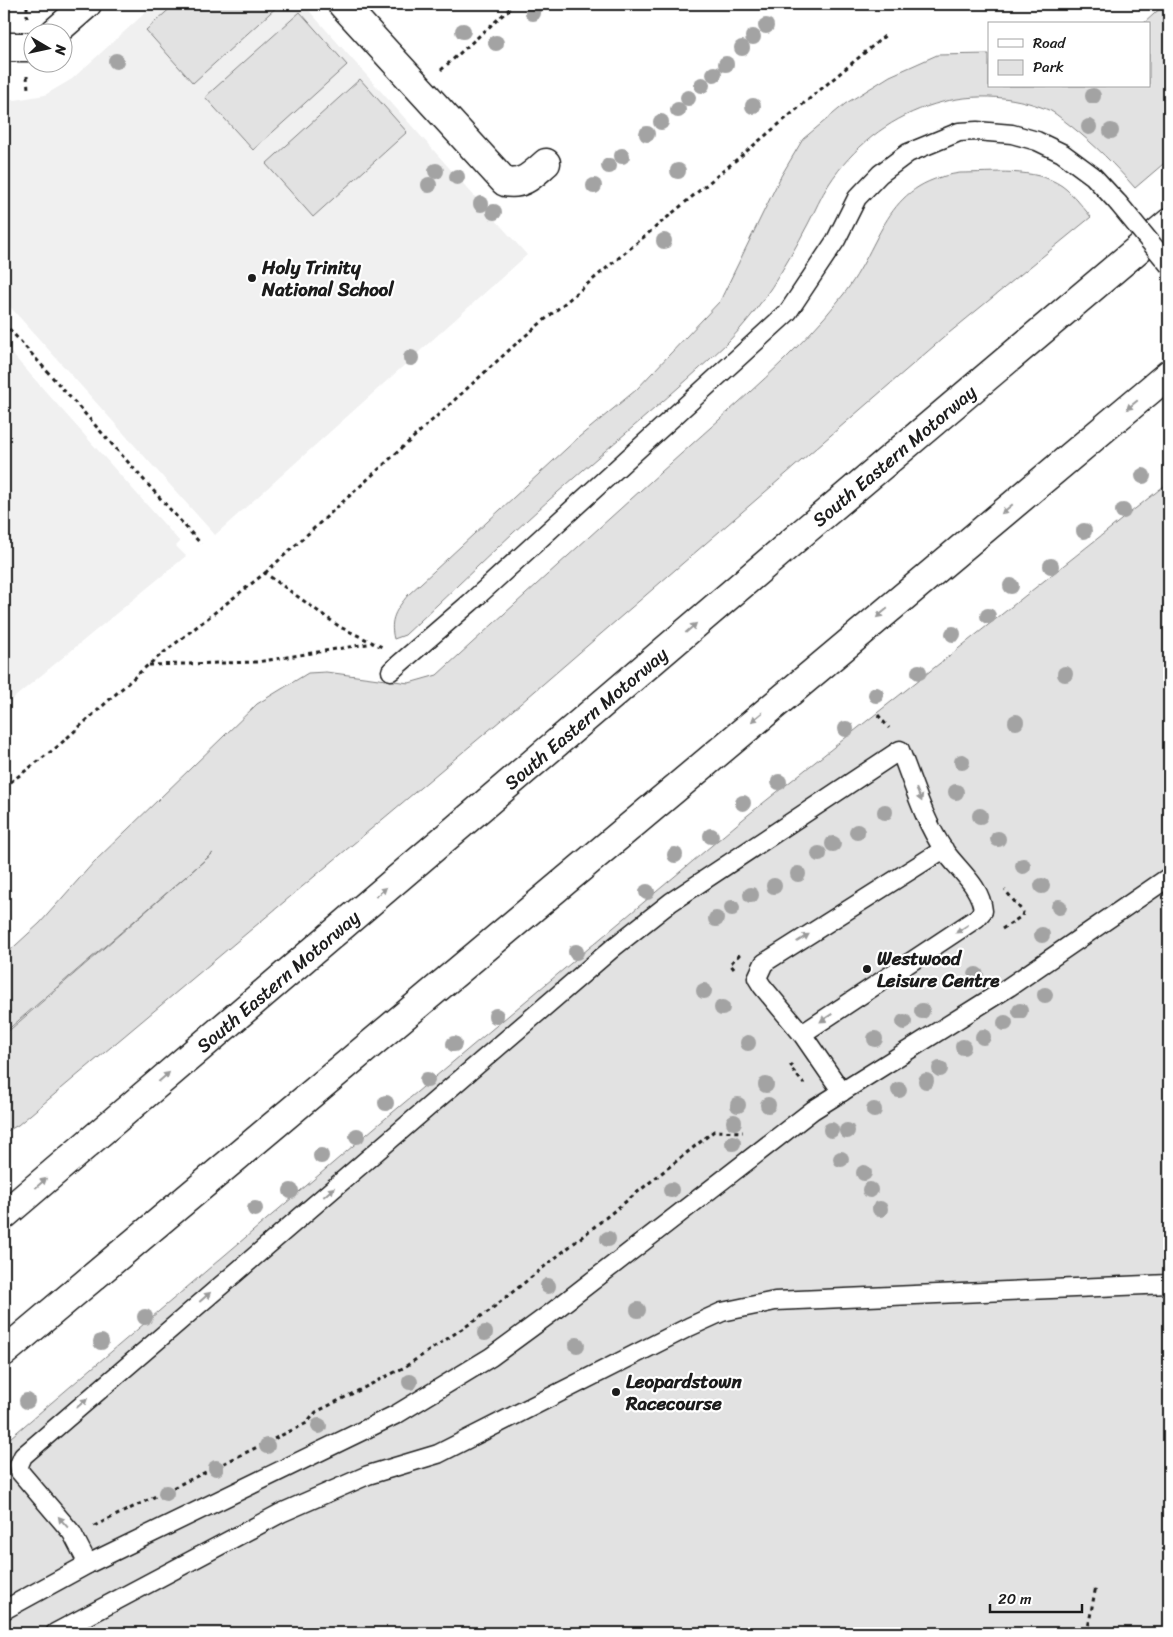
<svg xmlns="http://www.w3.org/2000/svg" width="1173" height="1637" font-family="Sriracha,sans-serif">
  <rect width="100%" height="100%" fill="#fff"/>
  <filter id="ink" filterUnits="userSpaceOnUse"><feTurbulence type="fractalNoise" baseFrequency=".02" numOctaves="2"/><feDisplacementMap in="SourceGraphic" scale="10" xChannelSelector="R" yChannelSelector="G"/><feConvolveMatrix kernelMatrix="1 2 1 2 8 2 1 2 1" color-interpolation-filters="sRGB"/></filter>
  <g filter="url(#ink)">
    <g fill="#f0f0f0">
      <path d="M 155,4 L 303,4 L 527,255 L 215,535 L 4,300 L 4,99 L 15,100 L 45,95 L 72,79 Z"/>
      <path d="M 4,345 L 180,542 L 176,546 L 186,556 L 4,706 Z"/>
    </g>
    <g fill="#e2e2e2" stroke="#7f7f7f">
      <path d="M 175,4 L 280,4 L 193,83 L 146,30 Z"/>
      <path d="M 1165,4 L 1169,4 L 1169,159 L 1135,188 C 1115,165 1095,145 1071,126 C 1064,121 1058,115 1051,111 C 969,75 876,111 829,184 C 821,196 815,211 808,224 C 786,266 761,309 727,343 C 676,392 619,438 566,485 C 511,533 459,585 405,635 L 394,639 C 389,619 396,610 408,595 L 579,437 L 636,390 L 720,301 L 781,176 L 803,139 L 845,104 L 890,76 L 937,55 L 989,54 L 989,86 L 1149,86 L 1149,24 L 1143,24 Z"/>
      <path d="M 300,12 L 347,65 L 253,150 L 205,97 Z"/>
      <path d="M 360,79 L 407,132 L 313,217 L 266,164 Z"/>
      <path d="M 960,173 C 991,173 1035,167 1062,186 C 1073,194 1082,206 1091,217 L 949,333 L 513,710 L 18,1125 L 4,1133 L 4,1035 L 213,853 L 4,1033 L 4,956 L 40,923 L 94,862 L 257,704 L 308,673 L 326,672 L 409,683 L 437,675 C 518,601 600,527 681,454 C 737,403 796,355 843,295 C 884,243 882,184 960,173 Z"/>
      <path d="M 1169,482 L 1169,1633 L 4,1633 L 4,1443 L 380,1123 L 748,815 Z"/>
    </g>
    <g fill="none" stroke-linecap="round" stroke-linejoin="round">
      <defs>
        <g id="lane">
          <path d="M 391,671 L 471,602 L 788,312 L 836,240 L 857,198 L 880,174 L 908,153 L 959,132 L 977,131 L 1012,134 L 1037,141 L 1062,153 L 1093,176 L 1118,203"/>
          <path d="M 802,1034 L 842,1092"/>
          <path d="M 88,1564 L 72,1533 L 20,1472 L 19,1465 L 23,1456 L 614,947 L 671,902 L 900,750 C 913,783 924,821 944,850 C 958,870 981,886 983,911 L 977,918 L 802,1034 L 762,986 L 757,978 L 764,963 L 944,849"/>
          <path d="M 4,1610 L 88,1564 L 397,1414 L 491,1357 L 551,1313 L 813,1110 L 1009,987 L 1169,877"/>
          <path d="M 55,1633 L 281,1513 L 368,1475 L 438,1454 L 689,1327 L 722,1312 L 775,1301 L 1169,1284"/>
        </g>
        <g id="street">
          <path d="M 342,4 L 505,182 C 523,186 533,174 546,163"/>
          <path d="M 55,32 L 87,4"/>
          <path d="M 4,47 L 32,47"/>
        </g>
        <g id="highway">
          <path id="s1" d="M 4,1215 L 807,529 L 1169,223"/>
          <path d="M 4,1352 L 1169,374"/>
        </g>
      </defs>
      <use href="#lane" stroke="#1c1c1c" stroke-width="21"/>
      <use href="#street" stroke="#1c1c1c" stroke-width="31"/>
      <use href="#highway" stroke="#1c1c1c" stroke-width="31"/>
      <g stroke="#1c1c1c" stroke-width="3" stroke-dasharray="4 4" stroke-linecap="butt">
        <path d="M 27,18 L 27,4"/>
        <path d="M 441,70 L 515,4"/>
        <path d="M 27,76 L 28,89"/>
        <path d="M 4,323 L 201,544"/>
        <path d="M 265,573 L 518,342 L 887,34"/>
        <path d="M 149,665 L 257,662 L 373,643"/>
        <path d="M 878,715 L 889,728"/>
        <path d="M 4,787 L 57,747 L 148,665 L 265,573 L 340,627 L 382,647"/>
        <path d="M 1002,929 L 1022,916 L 1023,912 L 1005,890"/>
        <path d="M 734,969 L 730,964 L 740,954"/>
        <path d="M 793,1064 L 790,1067 L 804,1084"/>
        <path d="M 94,1526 L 307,1423 L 316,1412 L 403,1368 L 489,1311 L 714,1131 L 743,1132"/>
        <path d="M 1087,1633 L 1096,1586"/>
      </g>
      <use href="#lane" stroke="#fff" stroke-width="18"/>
      <use href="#street" stroke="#fff" stroke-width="28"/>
      <use href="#highway" stroke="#fff" stroke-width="28"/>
      <defs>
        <path id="lane-bridge" d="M 1118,203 L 1169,265"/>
      </defs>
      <use href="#lane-bridge" stroke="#1c1c1c" stroke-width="21" stroke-linecap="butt"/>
      <use href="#lane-bridge" stroke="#fff" stroke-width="18"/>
    </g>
    <g fill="#a3a3a3">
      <circle cx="533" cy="13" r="8"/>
      <circle cx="766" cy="26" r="8"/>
      <circle cx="463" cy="31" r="8"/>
      <circle cx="753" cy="37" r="8"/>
      <circle cx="496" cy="43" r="8"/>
      <circle cx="742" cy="48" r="8"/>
      <circle cx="116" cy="61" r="8"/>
      <circle cx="726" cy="64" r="8"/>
      <circle cx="714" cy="74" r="8"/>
      <circle cx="702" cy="85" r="8"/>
      <circle cx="1093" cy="96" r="8"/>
      <circle cx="688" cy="98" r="8"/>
      <circle cx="753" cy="106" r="8"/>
      <circle cx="678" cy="110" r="8"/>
      <circle cx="661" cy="122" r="8"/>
      <circle cx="1089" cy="127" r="8"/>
      <circle cx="1111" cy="131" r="8"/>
      <circle cx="647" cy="134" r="8"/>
      <circle cx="622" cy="156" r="8"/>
      <circle cx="609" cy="166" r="8"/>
      <circle cx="436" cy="171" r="8"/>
      <circle cx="678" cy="171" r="8"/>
      <circle cx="457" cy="177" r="8"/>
      <circle cx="429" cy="185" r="8"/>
      <circle cx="594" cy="186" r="8"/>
      <circle cx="481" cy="204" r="8"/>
      <circle cx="494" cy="212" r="8"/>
      <circle cx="664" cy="241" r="8"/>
      <circle cx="411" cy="358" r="8"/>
      <circle cx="1143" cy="476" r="8"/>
      <circle cx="1123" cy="511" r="8"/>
      <circle cx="1084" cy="531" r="8"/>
      <circle cx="1051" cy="566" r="8"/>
      <circle cx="1011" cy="586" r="8"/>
      <circle cx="988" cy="616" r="8"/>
      <circle cx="953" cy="634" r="8"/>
      <circle cx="919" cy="672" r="8"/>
      <circle cx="1065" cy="674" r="8"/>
      <circle cx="876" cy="695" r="8"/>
      <circle cx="1016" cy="722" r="8"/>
      <circle cx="846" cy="729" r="8"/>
      <circle cx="962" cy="762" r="8"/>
      <circle cx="779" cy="782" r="8"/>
      <circle cx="956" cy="792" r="8"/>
      <circle cx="743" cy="803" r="8"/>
      <circle cx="885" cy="812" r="8"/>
      <circle cx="980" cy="816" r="8"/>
      <circle cx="857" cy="832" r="8"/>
      <circle cx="711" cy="836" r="8"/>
      <circle cx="998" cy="839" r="8"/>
      <circle cx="833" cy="844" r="8"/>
      <circle cx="819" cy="854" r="8"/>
      <circle cx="675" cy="855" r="8"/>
      <circle cx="1023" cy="866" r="8"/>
      <circle cx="798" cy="874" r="8"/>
      <circle cx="774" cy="886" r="8"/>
      <circle cx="1042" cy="886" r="8"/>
      <circle cx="647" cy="892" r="8"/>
      <circle cx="751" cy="895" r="8"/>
      <circle cx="1059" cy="907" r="8"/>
      <circle cx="732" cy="908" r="8"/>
      <circle cx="716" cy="919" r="8"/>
      <circle cx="1042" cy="935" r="8"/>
      <circle cx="576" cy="952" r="8"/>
      <circle cx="976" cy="975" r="8"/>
      <circle cx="704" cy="991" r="8"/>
      <circle cx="1045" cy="995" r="8"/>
      <circle cx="722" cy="1008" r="8"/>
      <circle cx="922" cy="1011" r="8"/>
      <circle cx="1020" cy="1011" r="8"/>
      <circle cx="496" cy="1016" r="8"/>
      <circle cx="904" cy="1022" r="8"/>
      <circle cx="1005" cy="1023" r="8"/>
      <circle cx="983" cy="1037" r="8"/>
      <circle cx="875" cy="1039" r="8"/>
      <circle cx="748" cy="1043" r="8"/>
      <circle cx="454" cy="1044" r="8"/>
      <circle cx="963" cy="1047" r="8"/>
      <circle cx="940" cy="1069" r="8"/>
      <circle cx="427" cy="1080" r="8"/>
      <circle cx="926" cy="1081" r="8"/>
      <circle cx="766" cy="1085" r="8"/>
      <circle cx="899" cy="1090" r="8"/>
      <circle cx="386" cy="1103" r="8"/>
      <circle cx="738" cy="1105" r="8"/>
      <circle cx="768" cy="1105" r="8"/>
      <circle cx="874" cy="1110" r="8"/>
      <circle cx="734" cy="1122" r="8"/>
      <circle cx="831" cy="1130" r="8"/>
      <circle cx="847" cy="1131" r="8"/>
      <circle cx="357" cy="1136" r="8"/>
      <circle cx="733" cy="1143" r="8"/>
      <circle cx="321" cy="1156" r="8"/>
      <circle cx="841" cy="1159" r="8"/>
      <circle cx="864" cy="1173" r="8"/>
      <circle cx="671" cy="1190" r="8"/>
      <circle cx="870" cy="1190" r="8"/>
      <circle cx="291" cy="1191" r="8"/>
      <circle cx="255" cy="1209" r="8"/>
      <circle cx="880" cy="1209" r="8"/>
      <circle cx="608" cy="1239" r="8"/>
      <circle cx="548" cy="1286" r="8"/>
      <circle cx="638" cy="1310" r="8"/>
      <circle cx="145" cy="1317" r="8"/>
      <circle cx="485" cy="1333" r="8"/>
      <circle cx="101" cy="1342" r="8"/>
      <circle cx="577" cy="1345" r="8"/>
      <circle cx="410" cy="1382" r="8"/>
      <circle cx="27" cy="1401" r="8"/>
      <circle cx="319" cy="1426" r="8"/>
      <circle cx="267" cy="1446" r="8"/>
      <circle cx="216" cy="1468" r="8"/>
      <circle cx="166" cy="1493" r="8"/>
    </g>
    <defs><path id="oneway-solid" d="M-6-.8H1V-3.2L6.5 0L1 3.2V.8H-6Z" transform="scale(1.25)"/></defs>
    <g fill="#999">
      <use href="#oneway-solid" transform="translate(1132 405) rotate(140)"/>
      <use href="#oneway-solid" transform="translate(1007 509) rotate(140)"/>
      <use href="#oneway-solid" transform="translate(882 613) rotate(140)"/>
      <use href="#oneway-solid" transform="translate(691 628) rotate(-41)"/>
      <use href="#oneway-solid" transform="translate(757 717) rotate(140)"/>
      <use href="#oneway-solid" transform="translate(919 795) rotate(67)"/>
      <use href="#oneway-solid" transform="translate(381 892) rotate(-41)"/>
      <use href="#oneway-solid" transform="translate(962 929) rotate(147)"/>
      <use href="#oneway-solid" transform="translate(803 938) rotate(-32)"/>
      <use href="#oneway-solid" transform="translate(826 1018) rotate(147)"/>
      <use href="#oneway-solid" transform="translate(164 1077) rotate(-41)"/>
      <use href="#oneway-solid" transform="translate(41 1183) rotate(-41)"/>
      <use href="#oneway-solid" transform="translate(329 1192) rotate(-41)"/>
      <use href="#oneway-solid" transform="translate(205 1297) rotate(-41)"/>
      <use href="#oneway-solid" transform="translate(82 1403) rotate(-41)"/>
      <use href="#oneway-solid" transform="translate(63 1522) rotate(-131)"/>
    </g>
  </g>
  <g fill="#1c1c1c" stroke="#fff" stroke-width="2">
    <circle cx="252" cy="278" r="5"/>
    <circle cx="867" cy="969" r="5"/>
    <circle cx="616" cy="1392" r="5"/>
  </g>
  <g text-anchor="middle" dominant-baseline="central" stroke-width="4.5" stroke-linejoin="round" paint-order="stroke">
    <g font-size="19" font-weight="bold" fill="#1c1c1c" stroke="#fff" text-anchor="start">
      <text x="262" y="267">Holy Trinity<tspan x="262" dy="22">National School</tspan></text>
      <text x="877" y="958">Westwood<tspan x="877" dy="22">Leisure Centre</tspan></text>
      <text x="626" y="1381">Leopardstown<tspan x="626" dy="22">Racecourse</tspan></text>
    </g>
    <g font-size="19" fill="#1c1c1c" stroke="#fff">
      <text stroke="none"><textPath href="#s1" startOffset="1170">South Eastern Motorway</textPath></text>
      <text stroke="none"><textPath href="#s1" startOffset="765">South Eastern Motorway</textPath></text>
      <text stroke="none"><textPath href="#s1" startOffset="360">South Eastern Motorway</textPath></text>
    </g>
  </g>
  <rect width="1173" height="1637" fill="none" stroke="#fff" stroke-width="20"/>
  <rect x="10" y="10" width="1153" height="1617" fill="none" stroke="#1c1c1c" stroke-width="2" filter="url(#ink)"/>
  <rect x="988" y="22" width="162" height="65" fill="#ffffff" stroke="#a4a4a4"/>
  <rect x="998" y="39" width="25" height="8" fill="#ffffff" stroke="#a4a4a4"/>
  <text x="1033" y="48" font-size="15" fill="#1c1c1c">Road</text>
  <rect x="998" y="60" width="25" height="15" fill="#e2e2e2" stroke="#a4a4a4"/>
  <text x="1033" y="72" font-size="15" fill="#1c1c1c">Park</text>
  <g transform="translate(48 48) rotate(99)"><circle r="24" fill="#ffffff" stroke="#a4a4a4"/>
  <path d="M0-4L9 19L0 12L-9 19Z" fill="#1c1c1c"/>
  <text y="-8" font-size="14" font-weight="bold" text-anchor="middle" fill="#1c1c1c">N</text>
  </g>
  <path d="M990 1604v8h92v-8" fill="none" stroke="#1c1c1c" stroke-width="2.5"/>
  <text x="998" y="1604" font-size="15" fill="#1c1c1c" stroke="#ffffff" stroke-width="4" paint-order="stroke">20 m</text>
</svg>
